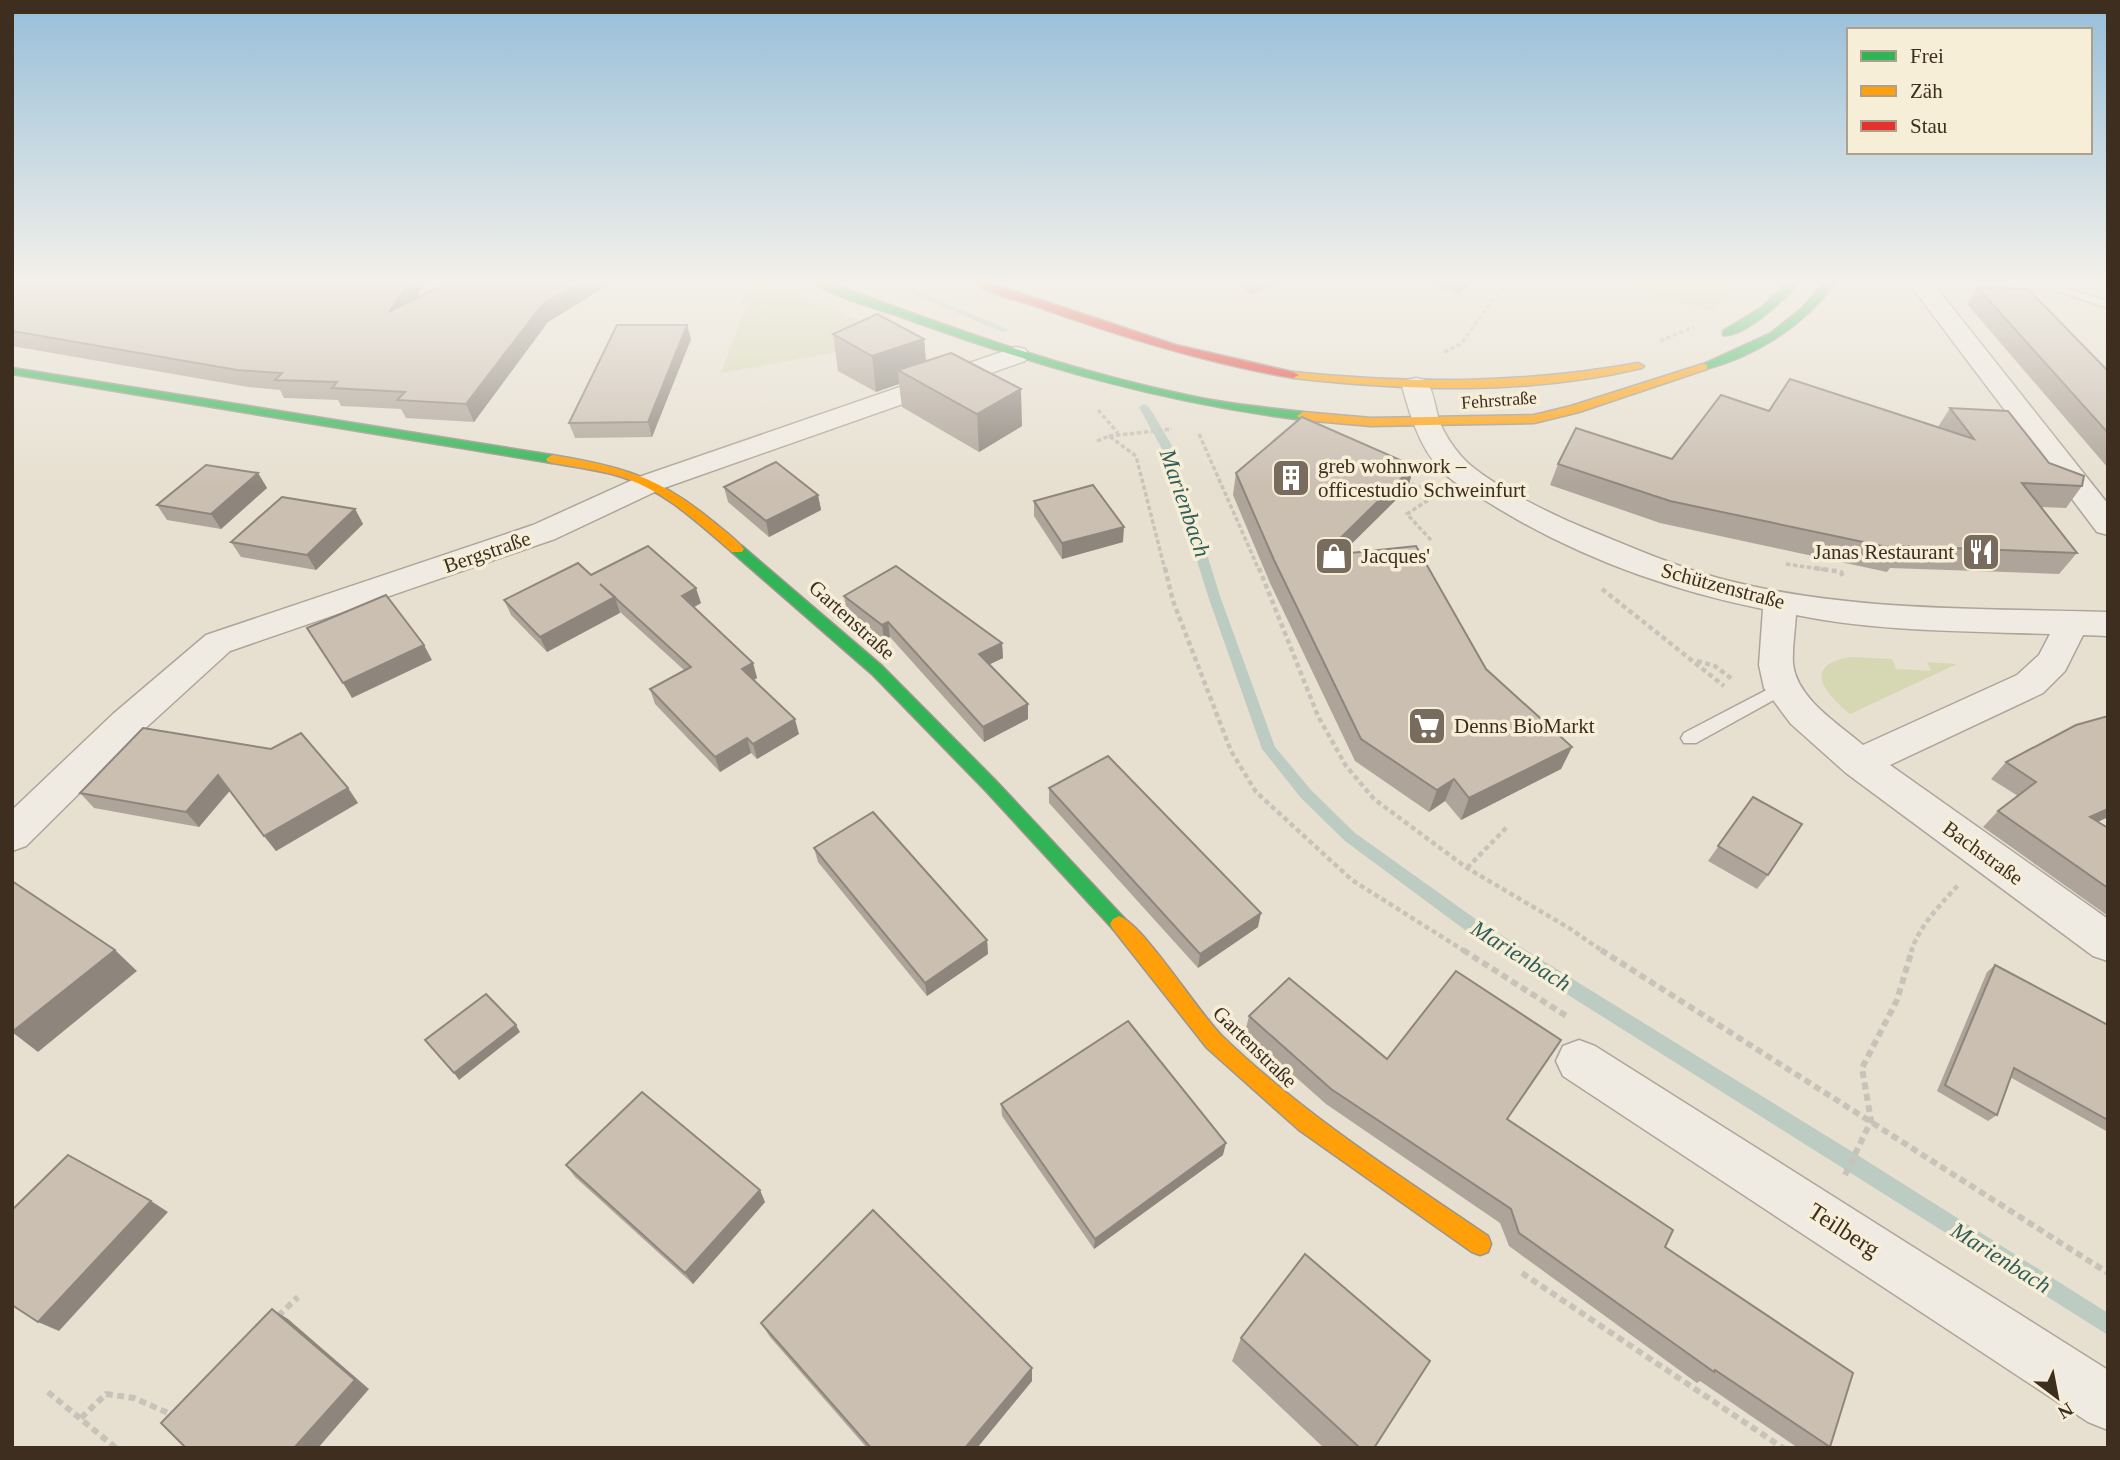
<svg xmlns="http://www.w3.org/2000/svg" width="2120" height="1460" font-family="Georgia,serif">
  <rect width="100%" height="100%" fill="#e7e0d1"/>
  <g fill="#d6d7b3">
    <path d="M 755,282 L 772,282 L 903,340 L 721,373 Z"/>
    <path d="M 1605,282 L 1748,282 L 1710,311 Z"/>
    <path d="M 1851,657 L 1892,659 L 1896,669 L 1931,671 L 1927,662 L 1957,664 L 1850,714 C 1825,693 1801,665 1851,657 Z"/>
  </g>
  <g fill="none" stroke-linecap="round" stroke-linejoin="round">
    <g fill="#bcccc2" fill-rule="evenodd">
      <path d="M 884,282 L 896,282 L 1010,330 L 1002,332 Z"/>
      <path d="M 1144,404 L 1149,407 L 1174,449 L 1221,599 L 1275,747 L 1311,790 L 1355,833 L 1477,920 L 1851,1151 L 2108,1313 L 2108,1335 L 1465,930 L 1345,841 L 1301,798 L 1262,749 L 1209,599 L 1162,449 L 1139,407 Z"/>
    </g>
    <defs>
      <g id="lane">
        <path d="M 2030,282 L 2047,282 L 2108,301 L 2108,308 Z"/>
        <path d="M 1782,682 L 1790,688 L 1788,692 L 1696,743 L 1684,743 L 1681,738 L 1684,733 Z"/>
      </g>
      <g id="street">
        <path d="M 1908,282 L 1932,282 L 2108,504 L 2108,535 L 2097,532 Z"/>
        <path d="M 1016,347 L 1025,349 L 1029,355 L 1025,361 L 661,489 L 555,539 L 230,651 L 139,734 L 26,846 L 12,851 L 12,810 L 113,714 L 206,635 L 533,525 L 639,477 Z"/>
        <path d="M 1416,378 L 1426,380 C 1434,392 1435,407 1439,420 C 1443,432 1453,447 1461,456 C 1483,482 1557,517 1589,530 C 1631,547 1674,566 1718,578 C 1844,612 1978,608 2108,612 L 2108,636 L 2083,635 L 2065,671 L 2043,693 L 1890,765 L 2108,919 L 2108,961 L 2093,956 L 1846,773 L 1791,724 L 1764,688 L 1759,665 L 1763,609 C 1668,590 1573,555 1491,504 C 1473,493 1453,484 1439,468 C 1419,445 1410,415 1402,386 L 1406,380 ZM 1796,615 C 1879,632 1965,631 2050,634 L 2039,655 L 2017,675 L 1863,745 C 1839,724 1797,699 1793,664 C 1792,649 1795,631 1796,615 Z"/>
        <path d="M 1579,1040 L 1595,1046 L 2108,1370 L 2108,1430 L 2088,1422 L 1563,1076 L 1556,1061 L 1563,1046 Z"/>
      </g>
      <g id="fast">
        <path d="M 813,282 L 827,282 C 942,325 1057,367 1177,393 C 1218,403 1261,407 1303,412 L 1309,416 L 1303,420 C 1164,403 1033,365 902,317 C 879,309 830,296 813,282 Z"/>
        <path d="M 1788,282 L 1799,282 C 1786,298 1744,338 1723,335 L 1723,331 L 1761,308 Z"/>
        <path d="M 1826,282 L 1836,282 C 1803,326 1756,356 1703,370 L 1697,367 L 1771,333 L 1801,309 Z"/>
        <path d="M 12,368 L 552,455 L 558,459 L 552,463 L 12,374 Z"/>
        <path d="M 737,545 L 742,546 L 882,666 L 997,782 L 1125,919 L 1128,924 L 1125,929 L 1119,932 L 1113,929 L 985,790 L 872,674 L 732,552 L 730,549 L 732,546 Z"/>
      </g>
      <g id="slow">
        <path d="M 1638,363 L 1644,366 L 1642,368 C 1528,395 1409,391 1293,378 L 1287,375 L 1293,372 C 1410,384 1522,384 1638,363 Z"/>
        <path d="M 1703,364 L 1707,365 L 1707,369 L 1579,412 L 1534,423 L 1371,426 L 1303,420 L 1297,416 L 1303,412 L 1371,418 L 1534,415 L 1571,406 Z"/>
        <path d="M 552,455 C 619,466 658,476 711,520 C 722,529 735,538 744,549 L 742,552 L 732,552 C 698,523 665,491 622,477 C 597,469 572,467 548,462 L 546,459 Z"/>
        <path d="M 1119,916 C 1145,926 1198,1013 1223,1037 C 1303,1114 1397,1174 1488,1236 L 1491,1244 L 1488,1252 L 1480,1255 L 1472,1252 L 1299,1130 L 1207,1048 L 1113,929 L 1110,924 L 1113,919 Z"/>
      </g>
      <path id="jam" d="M 973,282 L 987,282 L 1176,345 L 1293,372 L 1299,375 L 1293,378 C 1206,363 1122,337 1038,307 C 1018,300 989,295 973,282 Z"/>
    </defs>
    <use href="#lane" stroke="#ada599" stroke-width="3"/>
    <use href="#street" stroke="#ada599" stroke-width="3"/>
    <use href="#fast" stroke="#9c958a" stroke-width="3"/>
    <use href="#slow" stroke="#9c958a" stroke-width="3"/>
    <use href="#jam" stroke="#9c958a" stroke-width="3"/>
    <g stroke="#c8c2b9" stroke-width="3.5" stroke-dasharray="4.5 2.5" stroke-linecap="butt">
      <path d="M 742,304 L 751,282"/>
      <path d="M 1660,341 L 1694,327"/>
      <path d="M 1444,352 L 1461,344 L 1506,282"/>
      <path d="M 1098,410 L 1118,433"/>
      <path d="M 1199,434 L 1259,570"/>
      <path d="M 1109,436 L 1172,429"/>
      <path d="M 1097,441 L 1109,436 L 1136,456 L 1165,570"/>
      <path d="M 1405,481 L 1422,488"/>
      <path d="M 1431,540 L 1407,514 L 1433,497"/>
      <path d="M 1786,564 L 1827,570"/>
    </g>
    <g stroke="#c8c2b9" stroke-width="4.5" stroke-dasharray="5 3.5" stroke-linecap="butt">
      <path d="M 1165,568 L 1173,601 L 1231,751 L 1256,792 L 1352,880 L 1466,952"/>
      <path d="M 1259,568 L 1318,716 L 1346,766 L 1374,799 L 1467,868 L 1569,928 L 1604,952"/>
      <path d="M 1815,568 L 1841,572 L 1843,577"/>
      <path d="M 1602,589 L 1724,686"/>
      <path d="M 1697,661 L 1715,666 L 1732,679"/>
      <path d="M 1467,868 L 1507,827"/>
      <path d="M 1911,952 C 1919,926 1941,904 1959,884"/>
    </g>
    <g stroke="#c8c2b9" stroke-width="6" stroke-dasharray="7 4.5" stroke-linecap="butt">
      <path d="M 1463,950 L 1568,1017"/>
      <path d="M 1601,950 L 2108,1273"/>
      <path d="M 1845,1175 L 1871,1121 L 1862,1068 L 1897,1000 L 1912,950"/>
      <path d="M 1522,1273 L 1783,1448"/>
      <path d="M 278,1316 L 298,1297"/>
      <path d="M 48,1392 L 116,1448"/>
      <path d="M 81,1418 L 106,1394 L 134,1398 L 175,1416"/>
    </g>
    <use href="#lane" fill="#efebe3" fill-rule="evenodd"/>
    <use href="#street" fill="#efebe3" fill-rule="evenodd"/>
    <use href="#fast" fill="#30b455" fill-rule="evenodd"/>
    <use href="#slow" fill="#ff9f0a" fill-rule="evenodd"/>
    <use href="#jam" fill="#e5322d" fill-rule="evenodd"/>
  </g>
  <g fill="#afa499">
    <path d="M 12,282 L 416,298 L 450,282 L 613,282 L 548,322 L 474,422 L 406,418 L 401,409 L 341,406 L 338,400 L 284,398 L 280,390 L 248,387 L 12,346 Z"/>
    <path d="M 1233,282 L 1284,282 L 1251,294 Z"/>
    <path d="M 1421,282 L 1472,282 L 1458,294 Z"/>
    <path d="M 1977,287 L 2108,371 L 2108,468 L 1967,304 Z"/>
    <path d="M 833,334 L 924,339 L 926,361 L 1022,426 L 979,452 L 902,407 L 899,384 L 876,392 L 838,371 Z"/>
    <path d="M 691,339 L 652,437 L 575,438 L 569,423 Z"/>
    <path d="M 1950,408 L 2049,463 L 2082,486 L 2066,508 L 2040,507 L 2077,553 L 2059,574 L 1890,568 L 1887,572 L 1660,523 L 1550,485 L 1558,464 L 1672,459 L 1769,411 L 1938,427 Z"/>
    <path d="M 1414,466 L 1408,488 L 1341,554 L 1486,669 L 1572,747 L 1561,769 L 1461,820 L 1445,801 L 1429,812 L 1355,761 L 1270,583 L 1233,495 L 1236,473 Z"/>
    <path d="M 258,473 L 267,488 L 221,529 L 167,520 L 157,505 Z"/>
    <path d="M 724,487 L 818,495 L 821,510 L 769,537 L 728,502 Z"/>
    <path d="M 1034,501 L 1123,542 L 1062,559 L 1034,516 Z"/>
    <path d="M 355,509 L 363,524 L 316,570 L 241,557 L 231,542 Z"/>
    <path d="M 591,575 L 701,603 L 694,607 L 753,663 L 757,678 L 754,680 L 799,734 L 757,759 L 751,753 L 720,772 L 655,704 L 650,689 L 684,670 L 620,612 L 547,652 L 511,615 L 504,600 Z"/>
    <path d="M 844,596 L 1002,643 L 1003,658 L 989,664 L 1028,704 L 1028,719 L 984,742 L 890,637 L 884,640 L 847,611 Z"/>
    <path d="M 2108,716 L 2108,817 L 2098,822 L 2108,828 L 2108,916 L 1983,827 L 1998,811 L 2018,796 L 1991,779 L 2006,762 Z"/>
    <path d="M 348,788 L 358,803 L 276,851 L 230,791 L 199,827 L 94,808 L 80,793 Z"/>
    <path d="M 1049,788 L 1258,927 L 1198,968 L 1049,803 Z"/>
    <path d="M 1753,797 L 1768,875 L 1757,889 L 1708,861 Z"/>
    <path d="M 814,848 L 987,940 L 988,954 L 927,996 L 818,862 Z"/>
    <path d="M 1995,965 L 2108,1025 L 2108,1132 L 2010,1077 L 1997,1115 L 1988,1121 L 1937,1091 L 1987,972 Z"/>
    <path d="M 1249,1016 L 1387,1059 L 1508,1119 L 1830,1447 L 1798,1448 L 1700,1381 L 1697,1383 L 1509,1246 L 1500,1223 L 1326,1104 L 1245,1032 Z"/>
    <path d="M 1001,1104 L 1223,1155 L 1094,1249 L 1002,1116 Z"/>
    <path d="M 566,1165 L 765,1202 L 693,1284 L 575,1177 Z"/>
    <path d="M 761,1323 L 1032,1368 L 1032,1381 L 977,1448 L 867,1448 L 770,1337 Z"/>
    <path d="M 1241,1338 L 1374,1448 L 1324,1448 L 1232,1361 Z"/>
  </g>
  <g fill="#8e867d">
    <path d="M 409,282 L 426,282 L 398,328 L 390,311 Z"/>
    <path d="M 580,282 L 613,282 L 548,322 L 474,422 L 466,404 L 542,305 Z"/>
    <path d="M 1253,282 L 1284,282 L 1251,294 Z"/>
    <path d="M 1461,282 L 1472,282 L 1458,294 Z"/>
    <path d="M 687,325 L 691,339 L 652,437 L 648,422 Z"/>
    <path d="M 924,339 L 927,375 L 898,370 L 899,384 L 876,392 L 872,356 Z"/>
    <path d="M 1021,389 L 1022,426 L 979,452 L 977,414 Z"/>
    <path d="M 1414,466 L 1408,488 L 1317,578 L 1322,556 Z"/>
    <path d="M 258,473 L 267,488 L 221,529 L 211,514 Z"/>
    <path d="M 818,495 L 821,510 L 769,537 L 766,521 Z"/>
    <path d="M 355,509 L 363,524 L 316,570 L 307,555 Z"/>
    <path d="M 1124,527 L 1123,542 L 1062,559 L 1062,543 Z"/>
    <path d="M 696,588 L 701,603 L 687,611 L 682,596 Z"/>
    <path d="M 615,597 L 620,613 L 547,652 L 540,637 Z"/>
    <path d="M 888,622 L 890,637 L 884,640 L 882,625 Z"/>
    <path d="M 1002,643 L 1003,658 L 980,669 L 979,654 Z"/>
    <path d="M 424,645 L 432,660 L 352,698 L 343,683 Z"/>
    <path d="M 753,663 L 757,678 L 747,684 L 742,669 Z"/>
    <path d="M 1028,704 L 1028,719 L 984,742 L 983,727 Z"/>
    <path d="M 795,719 L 799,734 L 757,759 L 753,744 Z"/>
    <path d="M 747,738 L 751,753 L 720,772 L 715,757 Z"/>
    <path d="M 1572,747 L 1561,769 L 1461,820 L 1469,798 Z"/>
    <path d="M 218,775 L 230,790 L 199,827 L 186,812 Z"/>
    <path d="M 1454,779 L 1445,801 L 1429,812 L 1437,790 Z"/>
    <path d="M 348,788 L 358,803 L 276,851 L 264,836 Z"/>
    <path d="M 2108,809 L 2108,817 L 2074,833 L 2090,817 Z"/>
    <path d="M 1261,913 L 1258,927 L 1198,968 L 1200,954 Z"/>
    <path d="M 987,940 L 988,954 L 927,996 L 925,983 Z"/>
    <path d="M 115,950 L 137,971 L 38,1052 L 12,1032 Z"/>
    <path d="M 516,1025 L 520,1032 L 459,1080 L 454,1073 Z"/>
    <path d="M 1226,1143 L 1223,1155 L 1094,1249 L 1095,1239 Z"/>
    <path d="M 760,1190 L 765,1202 L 693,1284 L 685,1273 Z"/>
    <path d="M 151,1201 L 168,1212 L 59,1331 L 38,1322 Z"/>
    <path d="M 272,1309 L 288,1319 L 369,1389 L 318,1448 L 294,1448 Z"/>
    <path d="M 1032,1368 L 1032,1381 L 977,1448 L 965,1448 Z"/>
  </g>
  <g fill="#cbbfb2" stroke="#8e867d" stroke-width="2">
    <path d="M 12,282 L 409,282 L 390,311 L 450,282 L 580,282 L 542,305 L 466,404 L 397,400 L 405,392 L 332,388 L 337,382 L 275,380 L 282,373 L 237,370 L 12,331 Z"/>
    <path d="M 1977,287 L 2028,289 L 2108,371 L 2108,433 Z"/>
    <path d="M 877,314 L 924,339 L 872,356 L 833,334 Z"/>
    <path d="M 617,325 L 687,325 L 648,422 L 569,423 Z"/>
    <path d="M 951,353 L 1021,389 L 977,414 L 898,370 Z"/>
    <path d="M 1790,379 L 1974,439 L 1950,408 L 2008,411 L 2049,463 L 2084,476 L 2082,486 L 2022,483 L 2077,553 L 1901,546 L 1901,550 L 1670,501 L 1558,464 L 1576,428 L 1672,459 L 1721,395 L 1769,411 Z"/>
    <path d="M 1302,417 L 1414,466 L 1322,556 L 1416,546 L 1486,669 L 1572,747 L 1469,798 L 1454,779 L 1437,790 L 1361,739 L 1274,560 L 1236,473 Z"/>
    <path d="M 776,462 L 818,495 L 766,521 L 724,487 Z"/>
    <path d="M 206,465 L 258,473 L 211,514 L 157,505 Z"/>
    <path d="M 1093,485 L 1124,527 L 1062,543 L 1034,501 Z"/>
    <path d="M 282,497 L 355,509 L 307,555 L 231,542 Z"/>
    <path d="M 648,546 L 696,588 L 682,596 L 753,663 L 742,669 L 795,719 L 753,744 L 747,738 L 715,757 L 650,689 L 691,667 L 600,584 L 615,597 L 540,637 L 504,600 L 578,563 L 591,575 Z"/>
    <path d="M 896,566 L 1002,643 L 979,654 L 1028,704 L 983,727 L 888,622 L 882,625 L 844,596 Z"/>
    <path d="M 386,595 L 424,645 L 343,683 L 307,628 Z"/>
    <path d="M 2108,716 L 2108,809 L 2090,817 L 2108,828 L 2108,888 L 1998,811 L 2036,782 L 2006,762 L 2076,725 Z"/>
    <path d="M 143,728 L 271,749 L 301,733 L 348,788 L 264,836 L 218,775 L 186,812 L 80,793 Z"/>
    <path d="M 1108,756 L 1261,913 L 1200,954 L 1049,788 Z"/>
    <path d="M 1753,797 L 1802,824 L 1768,875 L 1718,846 Z"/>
    <path d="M 873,812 L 987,940 L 925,983 L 814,848 Z"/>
    <path d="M 12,881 L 115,950 L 12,1032 Z"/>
    <path d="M 1995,965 L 2108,1025 L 2108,1120 L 2014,1068 L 1997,1115 L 1945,1085 Z"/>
    <path d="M 1456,971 L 1561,1040 L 1507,1119 L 1673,1230 L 1665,1247 L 1853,1373 L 1830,1447 L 1715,1370 L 1714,1372 L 1519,1233 L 1511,1209 L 1331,1089 L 1249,1016 L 1289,978 L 1387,1059 Z"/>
    <path d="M 486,994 L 516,1025 L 454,1073 L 425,1040 Z"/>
    <path d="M 1128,1021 L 1226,1143 L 1095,1239 L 1001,1104 Z"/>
    <path d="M 642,1092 L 760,1190 L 685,1273 L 566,1165 Z"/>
    <path d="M 68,1155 L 151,1201 L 38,1322 L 12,1305 L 12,1210 Z"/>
    <path d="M 873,1210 L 1032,1368 L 965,1448 L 871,1448 L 761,1323 Z"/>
    <path d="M 1305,1254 L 1430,1361 L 1374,1448 L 1360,1448 L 1241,1338 Z"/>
    <path d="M 272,1309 L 355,1380 L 294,1448 L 186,1448 L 161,1423 Z"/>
  </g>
  <linearGradient id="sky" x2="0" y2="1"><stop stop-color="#96bed9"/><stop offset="0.58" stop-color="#f4f1ea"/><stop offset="1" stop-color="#f4f1ea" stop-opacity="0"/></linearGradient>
  <rect width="2120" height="486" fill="url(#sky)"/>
  <defs>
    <symbol id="building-square" viewBox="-11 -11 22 22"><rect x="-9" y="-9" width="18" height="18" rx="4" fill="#786c5e" stroke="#f7eed8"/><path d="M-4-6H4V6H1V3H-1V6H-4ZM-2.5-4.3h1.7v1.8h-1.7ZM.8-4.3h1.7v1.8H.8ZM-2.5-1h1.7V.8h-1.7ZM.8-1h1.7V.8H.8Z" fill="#fff"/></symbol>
    <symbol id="restaurant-square" viewBox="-11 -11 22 22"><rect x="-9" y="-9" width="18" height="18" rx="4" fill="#786c5e" stroke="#f7eed8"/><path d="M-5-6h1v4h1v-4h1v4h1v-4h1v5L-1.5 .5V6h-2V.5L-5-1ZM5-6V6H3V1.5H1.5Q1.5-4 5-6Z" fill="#fff"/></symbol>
    <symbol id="shop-square" viewBox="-11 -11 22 22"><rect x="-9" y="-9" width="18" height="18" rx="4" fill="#786c5e" stroke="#f7eed8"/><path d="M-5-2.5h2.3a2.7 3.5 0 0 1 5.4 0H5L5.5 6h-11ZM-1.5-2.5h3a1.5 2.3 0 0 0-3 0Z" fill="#fff"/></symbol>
    <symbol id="supermarket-square" viewBox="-11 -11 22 22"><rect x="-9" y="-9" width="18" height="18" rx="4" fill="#786c5e" stroke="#f7eed8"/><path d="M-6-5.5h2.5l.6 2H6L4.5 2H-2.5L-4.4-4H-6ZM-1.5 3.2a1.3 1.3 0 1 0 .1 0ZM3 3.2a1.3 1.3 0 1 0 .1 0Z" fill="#fff"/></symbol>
  </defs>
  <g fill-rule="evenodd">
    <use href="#building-square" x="1269" y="456" width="44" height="44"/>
    <use href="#restaurant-square" x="1959" y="530" width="44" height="44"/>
    <use href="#shop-square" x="1312" y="534" width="44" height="44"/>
    <use href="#supermarket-square" x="1405" y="704" width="44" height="44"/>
  </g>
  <g text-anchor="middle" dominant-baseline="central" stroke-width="7" stroke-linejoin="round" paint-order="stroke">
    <g font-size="18" fill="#3d2e20" stroke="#f7eed8">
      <text transform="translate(1499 400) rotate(-4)">Fehrstraße</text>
    </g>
    <g font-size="21" fill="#3d2e20" stroke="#f7eed8" text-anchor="start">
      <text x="1318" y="466">greb wohnwork –<tspan x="1318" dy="24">officestudio Schweinfurt</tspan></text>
      <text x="1954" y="552" text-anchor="end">Janas Restaurant</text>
      <text x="1361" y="556">Jacques'</text>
      <text x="1454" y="726">Denns BioMarkt</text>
    </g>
    <g font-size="21" fill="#3d2e20" stroke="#f7eed8">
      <text transform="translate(487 552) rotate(-19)">Bergstraße</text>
      <text transform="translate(1723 586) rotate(15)">Schützenstraße</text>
      <text transform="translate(852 620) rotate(42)">Gartenstraße</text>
      <text transform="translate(1983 853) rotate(36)">Bachstraße</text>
      <text transform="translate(1255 1047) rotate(44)">Gartenstraße</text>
    </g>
    <g font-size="23" font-style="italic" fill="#2f5d5a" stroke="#f7eed8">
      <text transform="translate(1185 503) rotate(71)">Marienbach</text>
      <text transform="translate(1521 956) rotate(32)">Marienbach</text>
      <text transform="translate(2001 1258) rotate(32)">Marienbach</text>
    </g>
    <g font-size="24" fill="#3d2e20" stroke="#f7eed8">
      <text transform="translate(1844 1230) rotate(33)">Teilberg</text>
    </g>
  </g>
  <rect width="2120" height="1460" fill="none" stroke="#3d2e20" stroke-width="28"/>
  <rect x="1847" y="28" width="245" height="126" fill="#f7eed8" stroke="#ada18e" stroke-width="2"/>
  <rect x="1861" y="51" width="35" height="10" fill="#30b455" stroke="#ada18e" stroke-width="2"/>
  <text x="1910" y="63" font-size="21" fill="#3d2e20">Frei</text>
  <rect x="1861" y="86" width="35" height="10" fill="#ff9f0a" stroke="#ada18e" stroke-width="2"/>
  <text x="1910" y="98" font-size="21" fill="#3d2e20">Zäh</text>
  <rect x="1861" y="121" width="35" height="10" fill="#e5322d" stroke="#ada18e" stroke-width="2"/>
  <text x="1910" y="133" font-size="21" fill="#3d2e20">Stau</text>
  <g transform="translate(2057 1397) rotate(148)" stroke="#f7eed8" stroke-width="5" paint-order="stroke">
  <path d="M0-5L12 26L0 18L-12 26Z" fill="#3d2e20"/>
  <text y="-10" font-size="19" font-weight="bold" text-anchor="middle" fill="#3d2e20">N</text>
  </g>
</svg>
